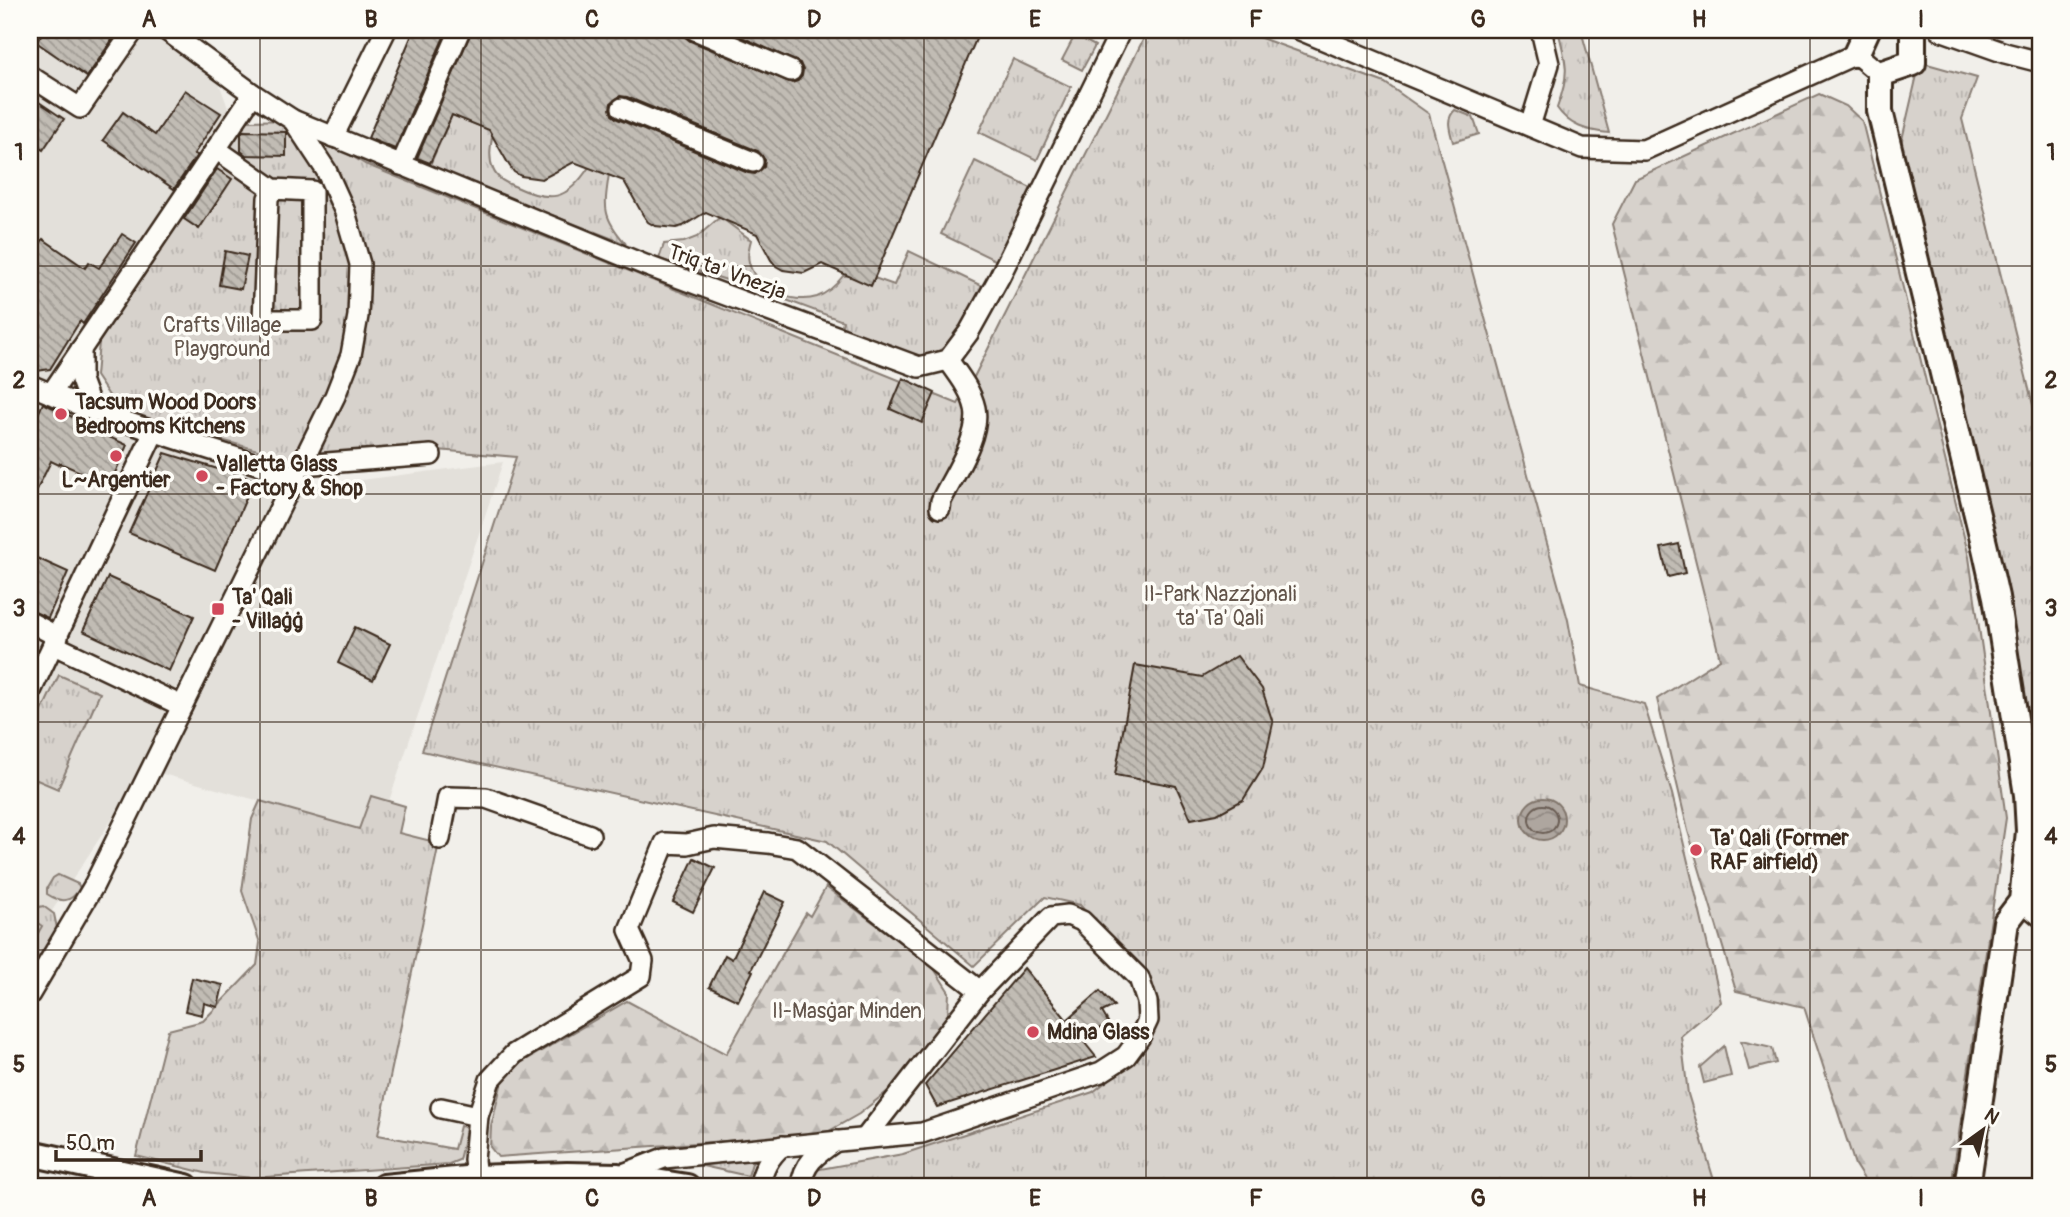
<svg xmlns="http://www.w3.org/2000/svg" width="2070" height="1217" font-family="Pangolin,sans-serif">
  <defs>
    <pattern id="grass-tufts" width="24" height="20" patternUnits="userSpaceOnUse" patternTransform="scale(1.75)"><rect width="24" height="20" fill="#d7d2cc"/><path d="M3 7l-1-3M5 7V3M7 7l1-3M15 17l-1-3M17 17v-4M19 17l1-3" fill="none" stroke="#b9b4af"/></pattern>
    <pattern id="forest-firs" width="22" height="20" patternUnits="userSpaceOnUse" patternTransform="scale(1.75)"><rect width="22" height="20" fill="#d7d2cc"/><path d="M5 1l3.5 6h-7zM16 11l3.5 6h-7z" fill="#b9b4af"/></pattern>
    <pattern id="water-waves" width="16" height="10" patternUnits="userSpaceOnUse" patternTransform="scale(1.75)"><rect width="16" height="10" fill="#aea69f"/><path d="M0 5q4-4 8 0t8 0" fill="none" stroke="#8f8781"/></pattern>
    <pattern id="building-back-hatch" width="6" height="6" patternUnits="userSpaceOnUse" patternTransform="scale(1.75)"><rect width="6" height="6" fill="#c1bcb4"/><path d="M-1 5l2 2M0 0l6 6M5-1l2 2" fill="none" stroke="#9e9992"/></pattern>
  </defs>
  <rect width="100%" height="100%" fill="#f1efea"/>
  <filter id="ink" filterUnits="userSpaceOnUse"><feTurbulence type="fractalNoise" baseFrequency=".0143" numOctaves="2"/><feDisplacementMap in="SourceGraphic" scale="14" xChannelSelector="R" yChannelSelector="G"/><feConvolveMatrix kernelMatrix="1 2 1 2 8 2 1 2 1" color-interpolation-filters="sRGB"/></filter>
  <g filter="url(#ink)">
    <path fill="#e3e0da" d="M 30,30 L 148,30 L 217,77 L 229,111 L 37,394 L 291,489 L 503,462 L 378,834 L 145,769 L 42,926 L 30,953 Z"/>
    <g fill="url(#grass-tufts)" stroke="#897e75" stroke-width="2">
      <path d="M 1148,30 L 1239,30 L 1385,83 L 1429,114 L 1568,620 L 1580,686 L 1644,704 L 1672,794 L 1721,1002 L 1681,1036 L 1688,1094 L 1716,1187 L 809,1187 L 809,1171 L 903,1154 L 1093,1092 L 1132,1061 L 1154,1032 L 1159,1003 L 1146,981 L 1080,905 L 1045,897 L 974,966 L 827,841 L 422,751 L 516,457 L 415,448 L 287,458 L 120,412 L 96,376 L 99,342 L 247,121 L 293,120 L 365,164 L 958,404 L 972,381 Z"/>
      <path d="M 1558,30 L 1581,30 L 1609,133 C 1587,131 1569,126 1557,108 C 1570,73 1567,65 1558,30 Z"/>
      <path d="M 1075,35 L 1095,46 L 1082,70 L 1062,60 Z"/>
      <path d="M 1013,59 L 1071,87 L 1037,160 L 979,132 Z"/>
      <path d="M 1920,62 L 1977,78 L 1962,119 L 2040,433 L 2040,770 L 1901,144 Z"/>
      <path d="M 1455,110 L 1473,117 L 1479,134 L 1453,142 C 1450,130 1445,119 1455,110 Z"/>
      <path d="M 452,115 L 493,131 C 491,144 488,157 493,169 C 497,179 506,183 514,186 C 550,203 567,201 589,167 L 609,174 C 604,208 602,217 626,244 L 429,167 Z"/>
      <path d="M 975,161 L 1033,189 L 999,262 L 941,234 Z"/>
      <path d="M 720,217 L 751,240 C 749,247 747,255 749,262 C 755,289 792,305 817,297 C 828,293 836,285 843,276 L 863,274 L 894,285 L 909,251 L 984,287 L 955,340 L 934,354 L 924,356 L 908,354 L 841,328 L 843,321 L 762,291 L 659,259 L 664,244 L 684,242 L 697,237 Z"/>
      <path d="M 59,675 L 100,693 L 58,789 L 30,777 L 30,736 Z"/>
      <path d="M 371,796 L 405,806 L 399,833 L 439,843 L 378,1135 L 454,1149 L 460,1126 L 467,1127 L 459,1160 L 449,1164 L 252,1178 L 205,1173 L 136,1156 L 168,1030 L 203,1021 L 257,965 L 260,943 L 242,891 L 252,819 L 260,801 L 359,829 Z"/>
      <path d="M 58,875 L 78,884 L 80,888 C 71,903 61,903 47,894 L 47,888 L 53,878 Z"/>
      <path d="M 43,906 L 54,914 L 57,928 L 30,971 L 30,947 L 42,926 L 32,919 L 39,907 Z"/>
      <path d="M 1741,1041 L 1772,1048 L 1776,1063 L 1749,1070 Z"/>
      <path d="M 1724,1046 L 1731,1076 L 1704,1083 L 1700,1067 Z"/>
      <path d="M 758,1151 L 752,1163 L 748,1176 L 671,1159 Z"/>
    </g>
    <g fill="url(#forest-firs)" stroke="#897e75" stroke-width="2">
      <path d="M 1819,94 L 1846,106 L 1862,121 L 1969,557 L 2006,818 L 1951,1187 L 1869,1187 L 1855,1165 L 1804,1007 L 1736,991 L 1688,831 L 1657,699 L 1720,659 L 1612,224 L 1635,179 Z"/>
      <path d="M 826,887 L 933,967 L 949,992 L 948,1014 L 922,1051 L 888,1091 L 859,1114 L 829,1131 L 813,1135 L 498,1157 L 490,1147 L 491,1127 L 502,1081 L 514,1067 L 627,1001 L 726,1054 L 806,913 L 810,916 Z"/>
    </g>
    <circle fill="url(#water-waves)" stroke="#80746b" stroke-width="2" cx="1543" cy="819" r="21"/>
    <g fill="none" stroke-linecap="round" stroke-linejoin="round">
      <circle stroke="#695c52" stroke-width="2" cx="1543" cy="819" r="14"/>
    </g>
    <g fill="url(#building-back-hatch)" stroke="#3b2a1e" stroke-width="2" fill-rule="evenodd">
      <path d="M 45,30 L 96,30 L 112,40 L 87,77 L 36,42 Z"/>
      <path d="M 414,30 L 447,30 L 395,149 L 368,138 Z"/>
      <path d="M 472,30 L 683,30 L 685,37 L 690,41 L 792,83 L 798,81 L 802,76 L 803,70 L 800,63 L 726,30 L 980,30 L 871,286 L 822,264 L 804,273 L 783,270 L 776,266 L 771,260 L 757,234 L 706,212 L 683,226 L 676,228 L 655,226 L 648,222 L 643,215 L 624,181 L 574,162 L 542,179 L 521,176 L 514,172 L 509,165 L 489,130 L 452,115 L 430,163 L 417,158 ZM 620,96 L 627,97 L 758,151 L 765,160 L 764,167 L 755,174 L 748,173 L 617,119 L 612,115 L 610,109 L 611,103 Z"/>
      <path d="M 185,90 L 221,113 L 194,154 L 197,155 L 174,189 L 103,140 L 123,112 L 155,135 Z"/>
      <path d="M 30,96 L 64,119 L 43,150 L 30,141 Z"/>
      <path d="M 243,131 L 286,132 L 286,156 L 246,155 L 241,151 L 241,133 Z"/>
      <path d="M 217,169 L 232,179 L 199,229 L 184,219 Z"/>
      <path d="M 122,234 L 136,243 L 83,324 L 80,321 L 50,369 L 37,371 L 30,366 L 30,259 L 43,239 L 85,268 L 89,262 L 99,268 Z"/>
      <path d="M 225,251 L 248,256 L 241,289 L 219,285 Z"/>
      <path d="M 903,378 L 935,393 L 922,423 L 890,409 Z"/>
      <path d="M 43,403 L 79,420 L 78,423 L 127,445 L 110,485 L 60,463 L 59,465 L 51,461 L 30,504 L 30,432 Z"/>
      <path d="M 165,453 L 254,480 L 215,570 L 129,533 Z"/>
      <path d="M 1679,544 L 1685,573 L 1668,577 L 1661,548 Z"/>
      <path d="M 30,555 L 68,572 L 48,618 L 30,610 Z"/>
      <path d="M 108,577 L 194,616 L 169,671 L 83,631 Z"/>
      <path d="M 355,627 L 390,644 L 373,680 L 338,663 Z"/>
      <path d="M 1237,656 L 1262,689 L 1273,723 L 1263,768 L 1243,800 L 1217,814 L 1191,819 L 1176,786 L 1115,775 L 1135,665 L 1202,677 Z"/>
      <path d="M 694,858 L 715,868 L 693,912 L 673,902 Z"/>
      <path d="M 764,892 L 785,902 L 751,970 L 753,971 L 738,1001 L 709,987 L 725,955 L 732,959 Z"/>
      <path d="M 1024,968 L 1067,1020 L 1100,991 L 1114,1006 L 1102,1012 L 1108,1022 L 1084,1042 L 1096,1057 L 937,1107 L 925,1085 Z"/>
      <path d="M 192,978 L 223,985 L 218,1007 L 204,1003 L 202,1015 L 185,1011 Z"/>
    </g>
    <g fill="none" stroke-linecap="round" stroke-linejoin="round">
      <defs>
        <g id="minor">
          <path d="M 166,30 L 253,94 L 293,120 L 645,265 L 919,367 L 948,360 L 969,332 L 999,278 L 1121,30"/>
          <path d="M 695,30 L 791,71"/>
          <path d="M 1300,30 L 1582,148 L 1644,150 L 1856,54 L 1880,74"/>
          <path d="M 1940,30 L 2005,53 L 2040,62"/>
          <path d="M 30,76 L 80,108 L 134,30"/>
          <path d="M 622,108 L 753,162"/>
          <path d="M 1530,126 L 1549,64 L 1541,30"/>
          <path d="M 333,137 L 386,30"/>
          <path d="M 216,149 L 273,189 L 312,191 L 312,320 L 263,320 L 268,198 L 273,189"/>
          <path d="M 401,165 L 460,30"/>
          <path d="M 81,349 L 81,380 L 92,410"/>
          <path d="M 30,385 C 116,422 206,448 295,476"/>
          <path d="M 51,394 L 253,94"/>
          <path d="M 301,465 L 431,455"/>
          <path d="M 940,508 L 941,501 C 953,476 981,436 975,408 C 971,390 958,374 948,360"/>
          <path d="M 30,622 L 58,637"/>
          <path d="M 54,645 L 182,706"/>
          <path d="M 30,693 L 154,432"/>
          <path d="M 440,839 L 448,797 L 486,798 L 590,835"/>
          <path d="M 2022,901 L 2040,916"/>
          <path d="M 30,994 L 93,887 L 335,396 L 351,355 L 358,316 L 360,264 L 345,212 L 326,170 L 293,120"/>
          <path d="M 441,1108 L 478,1116"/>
          <path d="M 866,1137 L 980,991"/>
          <path d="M 476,1178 L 474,1160 L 478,1116 L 490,1080 L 514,1054 L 641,976 L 643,961 L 629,930 L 665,843 L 687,844 L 714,838 L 768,843 L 797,848 L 980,991 L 1051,917 L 1068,915 L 1082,921 L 1139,978 L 1147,1002 L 1148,1020 L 1140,1037 L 1126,1056 L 1101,1072 L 922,1133 L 664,1158 L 618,1176"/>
          <path d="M 759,1187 C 763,1170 768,1158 782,1146"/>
          <path d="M 801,1187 C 803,1163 817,1154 836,1141"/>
        </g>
        <g id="major">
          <path d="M 1913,30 L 1913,63 L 1880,74 L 1880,111 L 1985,548 L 1996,597 L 2027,795 L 2029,831 L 2022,901 L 2006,922 L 1967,1187"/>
          <path d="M 1856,54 L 1867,30"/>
          <path d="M 30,1153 L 186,1187"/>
          <path d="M 384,1187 L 476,1178 L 567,1175 L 618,1176 L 687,1187"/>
        </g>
      </defs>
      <use href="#minor" stroke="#3b2a1e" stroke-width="24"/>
      <use href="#major" stroke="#3b2a1e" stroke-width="30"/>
      <use href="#minor" stroke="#fdfcf7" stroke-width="19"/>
      <use href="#major" stroke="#fdfcf7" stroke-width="24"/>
    </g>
  </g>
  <path fill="none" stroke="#3b2a1e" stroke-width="2" stroke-opacity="0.55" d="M 260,30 L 260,1187M 481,30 L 481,1187M 703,30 L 703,1187M 924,30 L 924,1187M 1146,30 L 1146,1187M 1367,30 L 1367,1187M 1589,30 L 1589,1187M 1810,30 L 1810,1187M 30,266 L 2040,266M 30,494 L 2040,494M 30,722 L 2040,722M 30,950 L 2040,950"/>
  <g fill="#d1495b" stroke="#fdfcf7" stroke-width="2.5">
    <circle cx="61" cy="414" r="7"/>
    <circle cx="116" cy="456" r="7"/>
    <circle cx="202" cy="476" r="7"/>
    <rect x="211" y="602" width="14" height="14" rx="3.5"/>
    <circle cx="1696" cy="850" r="7"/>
    <circle cx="1033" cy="1032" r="7"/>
  </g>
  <g text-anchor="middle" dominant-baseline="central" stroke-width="7" stroke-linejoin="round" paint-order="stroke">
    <g font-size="21" fill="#3b2a1e" stroke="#fdfcf7">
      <text transform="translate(727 272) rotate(20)">Triq ta' Vnezja</text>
    </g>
    <g font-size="21" fill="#62544a" stroke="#fdfcf7">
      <text x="222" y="325">Crafts Village<tspan x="222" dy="24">Playground</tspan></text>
      <text x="1220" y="594">Il-Park Nazzjonali<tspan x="1220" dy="24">ta' Ta' Qali</tspan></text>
      <text x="847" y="1011">Il-Masġar Minden</text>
    </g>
    <g font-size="21" font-weight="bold" fill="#3b2a1e" stroke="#fdfcf7" text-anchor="start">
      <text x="75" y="402">Tacsum Wood Doors<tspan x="75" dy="24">Bedrooms Kitchens</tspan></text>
      <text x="216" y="464">Valletta Glass<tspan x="216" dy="24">- Factory &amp; Shop</tspan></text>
      <text x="116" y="480" text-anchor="middle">L~Argentier</text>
      <text x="232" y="597">Ta' Qali<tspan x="232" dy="24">- Villaġġ</tspan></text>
      <text x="1710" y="838">Ta' Qali (Former<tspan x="1710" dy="24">RAF airfield)</tspan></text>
      <text x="1047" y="1032">Mdina Glass</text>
    </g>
  </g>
  <rect width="2070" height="1217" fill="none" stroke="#fdfcf7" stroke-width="77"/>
  <g transform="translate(1983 1130) rotate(33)" stroke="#fdfcf7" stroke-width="5" paint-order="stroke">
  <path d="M0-5L12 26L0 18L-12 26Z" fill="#3b2a1e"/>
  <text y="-10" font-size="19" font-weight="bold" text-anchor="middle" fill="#3b2a1e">N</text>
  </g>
  <path d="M56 1150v10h145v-10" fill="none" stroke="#3b2a1e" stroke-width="3.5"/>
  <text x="66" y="1150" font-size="21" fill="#3b2a1e" stroke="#fdfcf7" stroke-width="5" paint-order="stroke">50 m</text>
  <rect x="38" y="38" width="1994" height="1140" fill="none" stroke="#3b2a1e" stroke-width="2.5"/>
  <g font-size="23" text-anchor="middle" font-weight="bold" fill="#3b2a1e">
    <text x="149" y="27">A</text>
    <text x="371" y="27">B</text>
    <text x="592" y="27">C</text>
    <text x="814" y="27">D</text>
    <text x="1035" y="27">E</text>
    <text x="1256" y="27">F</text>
    <text x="1478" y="27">G</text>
    <text x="1699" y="27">H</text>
    <text x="1921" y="27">I</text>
    <text x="19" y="160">1</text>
    <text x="2051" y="160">1</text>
    <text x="19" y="388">2</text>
    <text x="2051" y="388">2</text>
    <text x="19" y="616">3</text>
    <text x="2051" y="616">3</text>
    <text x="19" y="844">4</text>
    <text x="2051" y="844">4</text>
    <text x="19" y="1072">5</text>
    <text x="2051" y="1072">5</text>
    <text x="149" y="1206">A</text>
    <text x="371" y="1206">B</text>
    <text x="592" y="1206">C</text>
    <text x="814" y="1206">D</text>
    <text x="1035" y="1206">E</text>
    <text x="1256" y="1206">F</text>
    <text x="1478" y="1206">G</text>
    <text x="1699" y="1206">H</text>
    <text x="1921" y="1206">I</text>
  </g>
</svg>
